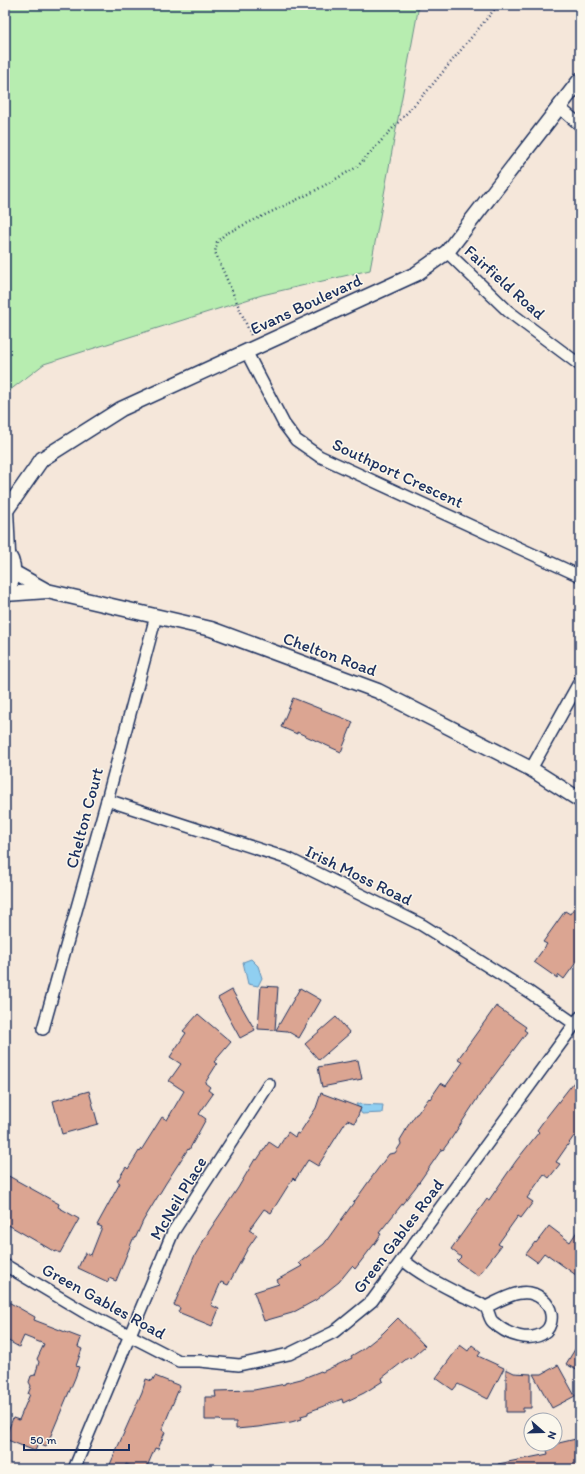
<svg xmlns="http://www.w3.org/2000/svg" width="585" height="1474" font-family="Itim,sans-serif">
  <rect width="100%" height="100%" fill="#f5e7da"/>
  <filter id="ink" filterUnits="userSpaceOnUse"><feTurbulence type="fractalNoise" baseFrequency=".025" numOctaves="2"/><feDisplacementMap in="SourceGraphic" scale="8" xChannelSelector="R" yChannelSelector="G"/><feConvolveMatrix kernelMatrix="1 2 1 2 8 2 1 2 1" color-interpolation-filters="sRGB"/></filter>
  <g filter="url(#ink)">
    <path fill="#b7edb0" stroke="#698e87" d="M 5,5 L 419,5 L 370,270 L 262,295 L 44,364 L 5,394 Z"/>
    <g fill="#90cff1" stroke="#618fb6">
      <path d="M 251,959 L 258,966 L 262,978 L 258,986 L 248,984 L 243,962 Z"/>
      <path d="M 356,1104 L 383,1105 L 382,1113 L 362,1114 Z"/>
    </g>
    <g fill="#dba592" stroke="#1b2f5e">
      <path d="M 293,698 L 353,722 L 341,752 L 297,732 L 297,734 L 281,727 Z"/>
      <path d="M 580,899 L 580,957 L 564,979 L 559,975 L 557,978 L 534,962 L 547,944 L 543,942 L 565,911 L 570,914 Z"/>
      <path d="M 261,986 L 278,987 L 275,1030 L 258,1029 Z"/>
      <path d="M 300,988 L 321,1000 L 299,1038 L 287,1031 L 276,1030 Z"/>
      <path d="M 232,990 L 255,1030 L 240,1038 L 218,998 Z"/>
      <path d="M 496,1006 L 526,1027 L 524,1030 L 527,1032 L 479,1096 L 451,1139 L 443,1150 L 442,1149 L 415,1188 L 379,1233 L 381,1234 L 375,1243 L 355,1269 L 352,1266 L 339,1282 L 316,1300 L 292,1313 L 264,1321 L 254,1292 L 279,1284 L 277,1280 L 302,1266 L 299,1263 L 324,1244 L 377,1170 L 389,1154 L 395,1153 L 401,1144 L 400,1140 L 406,1130 L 405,1130 L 416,1114 L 417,1114 L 429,1098 L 430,1099 L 441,1083 L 446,1086 L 463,1062 L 458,1059 Z"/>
      <path d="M 198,1014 L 231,1042 L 214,1062 L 217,1064 L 205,1083 L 210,1087 L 208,1090 L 213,1094 L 199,1114 L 206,1119 L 189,1150 L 188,1149 L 166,1183 L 143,1221 L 135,1239 L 133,1239 L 116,1281 L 109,1278 L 108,1282 L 78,1268 L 85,1253 L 91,1255 L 102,1227 L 97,1225 L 120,1183 L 117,1181 L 126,1167 L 128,1169 L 139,1151 L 140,1152 L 162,1117 L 167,1120 L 184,1091 L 169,1081 L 181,1064 L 170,1057 L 186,1033 L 183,1031 Z"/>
      <path d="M 336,1017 L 350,1033 L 319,1060 L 305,1044 Z"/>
      <path d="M 358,1060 L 362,1079 L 322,1087 L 318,1067 Z"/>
      <path d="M 574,1082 L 580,1087 L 580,1140 L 574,1136 L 556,1162 L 560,1164 L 549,1178 L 544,1174 L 527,1198 L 533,1202 L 521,1218 L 518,1216 L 498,1244 L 501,1246 L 478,1276 L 457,1261 L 461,1257 L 451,1249 L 487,1199 L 489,1200 L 516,1161 L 539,1132 L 537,1130 L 545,1119 Z"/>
      <path d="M 89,1091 L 98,1124 L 62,1134 L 53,1101 Z"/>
      <path d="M 321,1093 L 361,1108 L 355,1123 L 347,1120 L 318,1166 L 308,1160 L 295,1180 L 293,1178 L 271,1213 L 264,1209 L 249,1230 L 257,1235 L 248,1248 L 228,1285 L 221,1282 L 211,1305 L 219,1309 L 212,1326 L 178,1312 L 180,1308 L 174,1305 L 194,1257 L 209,1231 L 238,1188 L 255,1159 L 257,1160 L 269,1142 L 278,1148 L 288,1132 L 295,1137 L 297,1133 L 299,1134 L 316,1108 Z"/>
      <path d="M 5,1174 L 59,1204 L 58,1207 L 79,1219 L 60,1253 L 56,1251 L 55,1252 L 5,1223 Z"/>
      <path d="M 549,1226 L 570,1242 L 580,1227 L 580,1278 L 548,1255 L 548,1256 L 544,1253 L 537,1262 L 526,1254 L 535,1242 L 536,1243 Z"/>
      <path d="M 5,1300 L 35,1317 L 34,1320 L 81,1338 L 78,1347 L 82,1349 L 76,1366 L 79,1367 L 75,1378 L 46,1447 L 38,1444 L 35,1451 L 5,1439 L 5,1438 L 13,1418 L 19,1420 L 30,1394 L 28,1394 L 31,1386 L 29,1382 L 31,1376 L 35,1375 L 39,1362 L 37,1359 L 44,1344 L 24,1336 L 19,1347 L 5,1339 Z"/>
      <path d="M 398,1318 L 425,1346 L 410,1359 L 409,1357 L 382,1378 L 383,1381 L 364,1393 L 343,1403 L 342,1399 L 308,1412 L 308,1414 L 301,1416 L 302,1419 L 291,1422 L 258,1427 L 236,1429 L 236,1422 L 222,1422 L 220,1420 L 205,1420 L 205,1397 L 216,1397 L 215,1391 L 254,1390 L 285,1384 L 285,1383 L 301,1379 L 321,1371 L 322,1372 L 352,1358 L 351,1356 L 363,1349 L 383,1333 Z"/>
      <path d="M 580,1341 L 580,1372 L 566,1364 Z"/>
      <path d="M 460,1345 L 468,1351 L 472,1345 L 481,1352 L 478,1356 L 504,1368 L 488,1399 L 458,1384 L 453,1390 L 436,1378 Z"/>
      <path d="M 558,1365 L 575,1396 L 552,1408 L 533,1374 L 542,1374 Z"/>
      <path d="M 506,1369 L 514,1373 L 531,1374 L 531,1408 L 523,1408 L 523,1412 L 506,1412 Z"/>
      <path d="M 155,1376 L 180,1386 L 162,1430 L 165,1432 L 158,1449 L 155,1448 L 146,1469 L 138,1469 L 126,1464 L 125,1469 L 108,1469 L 142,1392 L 146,1379 L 152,1381 Z"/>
      <path d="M 580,1438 L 580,1469 L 499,1469 L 498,1464 L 548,1454 L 546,1446 Z"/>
    </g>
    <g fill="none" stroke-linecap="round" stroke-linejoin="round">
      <defs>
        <g id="minor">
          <path d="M 559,107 L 580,125"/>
          <path d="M 447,252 L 508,311 L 580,365"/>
          <path d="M 246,351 L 284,424 L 296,440 L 319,456 L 580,576"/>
          <path d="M 531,769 L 580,681"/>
          <path d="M 107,800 L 289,859 L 422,925 L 529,992 L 575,1024"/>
          <path d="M 43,1029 L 107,800 L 156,616"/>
          <path d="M 403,1260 C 421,1275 442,1285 463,1296 C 470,1299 479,1302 485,1307 C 489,1310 489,1319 493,1322 C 507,1335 531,1344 546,1331 C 550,1327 552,1320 551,1314 C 550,1308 547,1303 542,1299 C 525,1284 503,1299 486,1307"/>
          <path d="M 5,1265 L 84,1312 L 179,1361 L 200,1361 L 239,1365 L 289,1354 L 334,1332 L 372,1301 L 580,1017"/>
          <path d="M 74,1469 L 173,1232 L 269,1084"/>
        </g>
        <g id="tertiary">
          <path d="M 6,510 L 8,553"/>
          <path d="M 5,512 L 42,459 L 121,409 L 416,274 L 447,252 L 580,80"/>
          <path d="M 5,551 C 16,562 16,580 5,591"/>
          <path d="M 13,572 L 47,591 L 211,629 L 378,691 L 531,769 L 580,800"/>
          <path d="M 5,594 L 47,591"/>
        </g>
      </defs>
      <use href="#minor" stroke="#1b2f5e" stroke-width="14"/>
      <use href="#tertiary" stroke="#1b2f5e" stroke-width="17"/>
      <path stroke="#1b2f5e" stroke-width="2.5" stroke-dasharray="1 3" stroke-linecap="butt" d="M 251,335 L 215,252 L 217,242 L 225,234 L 311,193 L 357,167 L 428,90 L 498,5"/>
      <use href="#minor" stroke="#fbf7ec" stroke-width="11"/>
      <use href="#tertiary" stroke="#fbf7ec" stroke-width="14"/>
    </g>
  </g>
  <g text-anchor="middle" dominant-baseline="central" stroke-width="3" stroke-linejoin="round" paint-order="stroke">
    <g font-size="17" fill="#1b2f5e" stroke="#fbf7ec">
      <text transform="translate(505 282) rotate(42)">Fairfield Road</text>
      <text transform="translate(306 304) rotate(-25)">Evans Boulevard</text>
      <text transform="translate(398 473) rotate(25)">Southport Crescent</text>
      <text transform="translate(330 654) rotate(20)">Chelton Road</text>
      <text transform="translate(84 818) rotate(-75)">Chelton Court</text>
      <text transform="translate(359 875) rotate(26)">Irish Moss Road</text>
      <text transform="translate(178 1198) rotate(-59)">McNeil Place</text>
      <text transform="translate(398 1236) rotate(-53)">Green Gables Road</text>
      <text transform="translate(104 1301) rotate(29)">Green Gables Road</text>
    </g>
  </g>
  <rect width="585" height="1474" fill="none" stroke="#fbf7ec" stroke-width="20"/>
  <rect x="10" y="10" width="565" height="1454" fill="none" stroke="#1b2f5e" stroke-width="1.5" filter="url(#ink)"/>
  <g transform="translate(543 1432) rotate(110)"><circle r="19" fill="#fbf7ec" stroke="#a1a7b3"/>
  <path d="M0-3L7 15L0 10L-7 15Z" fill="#1b2f5e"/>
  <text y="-6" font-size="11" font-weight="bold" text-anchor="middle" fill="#1b2f5e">N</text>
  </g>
  <path d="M24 1444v6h105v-6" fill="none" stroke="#1b2f5e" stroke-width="2"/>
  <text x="30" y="1444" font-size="12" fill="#1b2f5e" stroke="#fbf7ec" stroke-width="3" paint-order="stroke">50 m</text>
</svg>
